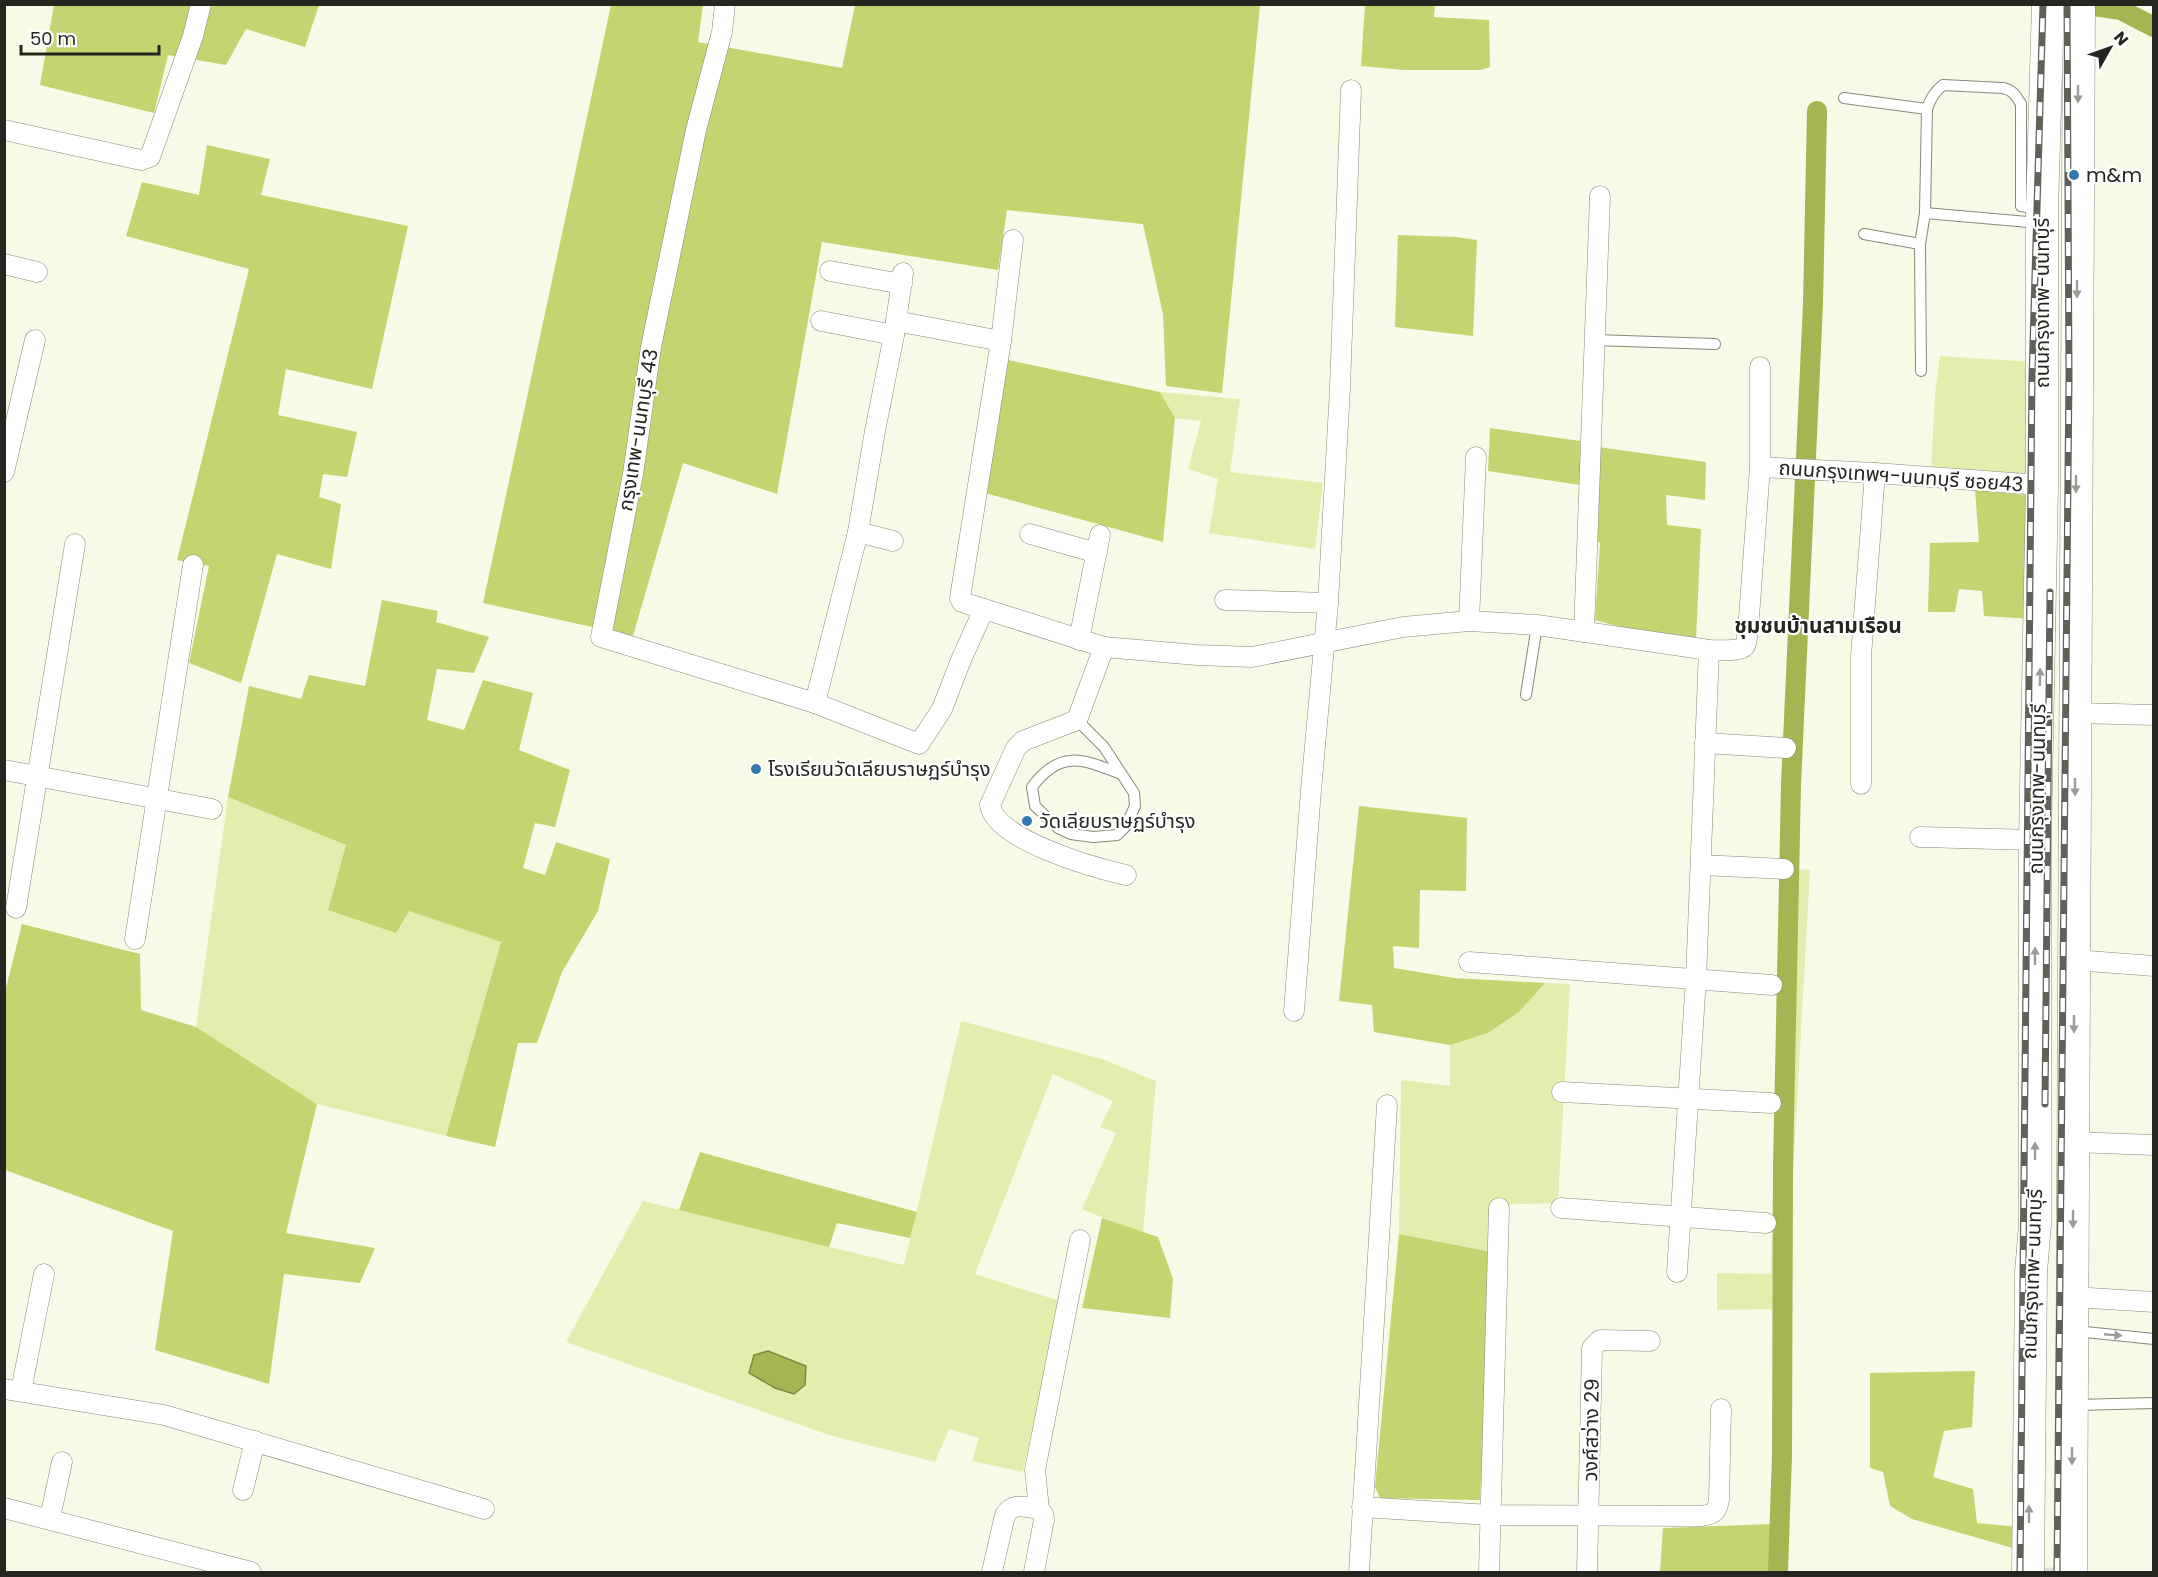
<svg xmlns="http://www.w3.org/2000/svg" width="2158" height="1577" font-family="Poppins,'Noto Sans Thai',sans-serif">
  <rect width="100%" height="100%" fill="#f6fae7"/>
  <g fill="#e3eeae">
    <path d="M 1940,356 L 2036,362 L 2034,479 L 1931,469 L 1935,394 Z"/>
    <path d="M 1160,392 L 1240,399 L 1230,472 L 1323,483 L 1315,549 L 1209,533 L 1218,479 L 1188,469 L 1201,421 L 1175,418 Z"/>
    <path d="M 228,797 L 346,845 L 328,910 L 409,911 L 501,942 L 446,1136 L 317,1104 L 196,1027 Z"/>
    <path d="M 1797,869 L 1810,870 L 1793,1175 L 1789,1516 L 1787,1572 L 1770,1572 L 1774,1515 L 1777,1309 L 1717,1310 L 1717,1273 L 1771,1274 L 1781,881 Z"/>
    <path d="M 1545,983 L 1570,984 L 1558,1203 L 1493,1205 L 1492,1252 L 1399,1234 L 1401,1080 L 1450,1086 L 1450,1045 L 1488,1033 L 1519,1012 Z"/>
    <path d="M 961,1021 L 1102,1059 L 1156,1081 L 1143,1234 L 1082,1209 L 1116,1133 L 1100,1127 L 1113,1101 L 1053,1074 L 975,1274 L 1060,1301 L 1023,1472 L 972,1461 L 979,1438 L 949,1429 L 935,1462 L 829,1435 L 566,1342 L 643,1201 L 904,1265 Z"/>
  </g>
  <g fill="#c5d370">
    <path d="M 54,5 L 319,5 L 305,47 L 246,29 L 226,65 L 168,55 L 154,113 L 40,85 Z"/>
    <path d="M 611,5 L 703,5 L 698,42 L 842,68 L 855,5 L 1260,5 L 1222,393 L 1166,386 L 1163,314 L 1143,224 L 1007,210 L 998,270 L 822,242 L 777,494 L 683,463 L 633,636 L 483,603 Z"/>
    <path d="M 1365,5 L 1435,5 L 1434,17 L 1489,20 L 1490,67 L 1480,70 L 1404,70 L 1361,66 Z"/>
    <path d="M 207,145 L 270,159 L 261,195 L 408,226 L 372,389 L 286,369 L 278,415 L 357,432 L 347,477 L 323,474 L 319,497 L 341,504 L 331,569 L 277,554 L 241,683 L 189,663 L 209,566 L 177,560 L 249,269 L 126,236 L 142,182 L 199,195 Z"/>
    <path d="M 1398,235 L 1456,237 L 1477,240 L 1473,336 L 1395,327 Z"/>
    <path d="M 1008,360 L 1160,392 L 1175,418 L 1163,542 L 985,493 Z"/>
    <path d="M 1490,428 L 1580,441 L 1580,485 L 1488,471 Z"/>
    <path d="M 1598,447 L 1706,462 L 1705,500 L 1666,495 L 1667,525 L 1701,529 L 1696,639 L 1646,634 L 1595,620 L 1600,543 L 1592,538 Z"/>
    <path d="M 1975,490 L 2037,496 L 2032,619 L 1984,616 L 1982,591 L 1959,589 L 1955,612 L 1928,612 L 1930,543 L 1979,542 Z"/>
    <path d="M 382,600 L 438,611 L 436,622 L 489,637 L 474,673 L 437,669 L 427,720 L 464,730 L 483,680 L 533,693 L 519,750 L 570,770 L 555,827 L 535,823 L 523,868 L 545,875 L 556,842 L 610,859 L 598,911 L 562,972 L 537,1043 L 518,1043 L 495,1147 L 446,1136 L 501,942 L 409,911 L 396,933 L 328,910 L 346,845 L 228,797 L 249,686 L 301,699 L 309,675 L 365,686 Z"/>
    <path d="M 1359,806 L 1467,818 L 1466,891 L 1420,890 L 1419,948 L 1393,946 L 1394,968 L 1454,978 L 1545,983 L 1519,1012 L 1488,1033 L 1450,1045 L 1374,1032 L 1372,1005 L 1339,1001 Z"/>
    <path d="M 22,924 L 140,954 L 141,1010 L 196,1027 L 317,1104 L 286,1233 L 375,1248 L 360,1283 L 284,1274 L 269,1384 L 155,1350 L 173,1231 L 5,1170 L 5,992 Z"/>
    <path d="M 700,1152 L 917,1212 L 910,1238 L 837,1223 L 829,1247 L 679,1210 Z"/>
    <path d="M 1102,1218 L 1158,1237 L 1173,1279 L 1170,1318 L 1082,1308 Z"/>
    <path d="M 1399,1234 L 1492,1252 L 1480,1500 L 1380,1498 L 1375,1487 Z"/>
    <path d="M 1975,1371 L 1972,1427 L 1944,1431 L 1933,1477 L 1973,1489 L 1977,1523 L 2017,1527 L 2016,1549 L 1912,1519 L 1890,1506 L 1883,1472 L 1870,1468 L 1870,1373 Z"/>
    <path d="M 1773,1524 L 1770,1572 L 1660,1572 L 1663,1528 Z"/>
  </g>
  <path fill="#a6b451" stroke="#7f8942" stroke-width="1.5" d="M 768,1351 L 806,1366 L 805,1385 L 794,1394 L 775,1388 L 749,1373 L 754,1355 Z"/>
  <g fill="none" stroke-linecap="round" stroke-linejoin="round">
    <g stroke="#a6b451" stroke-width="20">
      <path d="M 2081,4 L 2121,10 L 2154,27"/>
      <path d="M 1778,1572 L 1782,1455 L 1783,1167 L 1791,784 L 1813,304 L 1817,111"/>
    </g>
  </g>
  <path fill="#dbdfcd" d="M 2012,1567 L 2068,1568 L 2068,1572 L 2012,1572 Z"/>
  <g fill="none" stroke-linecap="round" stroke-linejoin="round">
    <defs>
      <g id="service">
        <path d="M 1844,98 L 1927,109"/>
        <path d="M 2039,209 L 2021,206 L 2021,104 C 2016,96 2013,90 2003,88 L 1943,85 C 1934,92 1930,99 1927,109 L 1925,213 L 2039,223"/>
        <path d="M 1864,234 L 1920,244"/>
        <path d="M 1594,340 L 1715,344"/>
        <path d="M 1921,371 L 1920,244 L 1925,213"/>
        <path d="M 1526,695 L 1537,625"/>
        <path d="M 1077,720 L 1104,747 L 1134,793 L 1135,806 L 1126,826 L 1117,835 L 1093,837 L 1071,834 L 1058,828 L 1035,806 L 1032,787 C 1060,749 1083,759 1121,774"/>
        <path d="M 2075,1331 L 2154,1339"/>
        <path d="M 2076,1405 L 2154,1403"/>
      </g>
      <g id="minor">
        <path d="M 725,4 L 722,32 L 696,130 L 651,347 L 633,474 L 601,637 L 815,703 L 919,744 L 942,709 L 961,660 L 984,609"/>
        <path d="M 4,130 L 141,160 L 150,157 L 193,36 L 201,4"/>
        <path d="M 1013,240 L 1001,341 L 960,598 L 962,602 L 1104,647 L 1197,655 L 1252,657 L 1403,627 L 1469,621 L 1537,625 L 1709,650 C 1717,650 1740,652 1745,646 C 1747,643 1747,634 1748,631 L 1760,467 L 1760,367"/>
        <path d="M 4,264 L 37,272"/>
        <path d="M 830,271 L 902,284"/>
        <path d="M 821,321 L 894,335"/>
        <path d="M 896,321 L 1001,341"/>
        <path d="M 1760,467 L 1875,473 L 2042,485"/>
        <path d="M 4,472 L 35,340"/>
        <path d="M 858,532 L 893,541"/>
        <path d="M 1030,534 L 1097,553"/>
        <path d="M 1225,600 L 1328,603"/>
        <path d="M 1469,621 L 1476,457"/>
        <path d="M 1584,632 L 1600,196"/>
        <path d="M 1079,640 L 1100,535"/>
        <path d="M 1104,647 L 1077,720 L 1023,741 L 1016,748 L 990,805 C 995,840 1095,868 1126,875"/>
        <path d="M 815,703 L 858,532 L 875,431 L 894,335 L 903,273"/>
        <path d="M 2074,713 L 2154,715"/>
        <path d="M 1705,743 L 1786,748"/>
        <path d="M 4,770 L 212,809"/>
        <path d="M 1861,784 L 1861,656 L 1875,473"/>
        <path d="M 1920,837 L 2035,840"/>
        <path d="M 1701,865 L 1784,869"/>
        <path d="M 16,908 L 75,544"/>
        <path d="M 135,939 L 193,565"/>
        <path d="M 2074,960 L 2154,966"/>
        <path d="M 1469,962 L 1772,985"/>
        <path d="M 1294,1011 L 1311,790 L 1328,603 L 1340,388 L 1351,90"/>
        <path d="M 1562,1092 L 1771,1103"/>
        <path d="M 2073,1142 L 2154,1145"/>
        <path d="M 1561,1208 L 1766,1223"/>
        <path d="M 1677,1272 L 1696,979 L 1709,650"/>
        <path d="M 2073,1297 L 2154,1302"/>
        <path d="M 4,1389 L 164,1415 L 484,1509"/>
        <path d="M 21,1391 L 44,1274"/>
        <path d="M 243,1490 L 255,1441"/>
        <path d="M 1362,1507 L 1490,1515 L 1702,1516 C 1714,1514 1717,1512 1719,1500 L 1721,1409"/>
        <path d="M 4,1508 L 251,1572"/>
        <path d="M 50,1518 L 62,1462"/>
        <path d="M 992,1572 L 1005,1515 C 1013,1502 1025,1507 1039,1509"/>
        <path d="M 1034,1572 L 1044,1520 L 1043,1514 L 1039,1509 L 1035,1470 L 1080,1240"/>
        <path d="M 1359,1572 L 1387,1105"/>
        <path d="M 1489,1572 L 1499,1208"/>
        <path d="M 1587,1572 L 1592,1348 L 1600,1340 L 1650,1341"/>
      </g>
      <g id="primary">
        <path d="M 2028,1572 L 2031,1272 L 2035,1224 L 2035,840 L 2042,485 L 2042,210 L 2048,4"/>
        <path d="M 2071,1572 L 2079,4"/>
      </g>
    </defs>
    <use href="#service" stroke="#878a7a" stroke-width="12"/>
    <use href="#minor" stroke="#878a7a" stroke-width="21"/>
    <use href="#primary" stroke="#878a7a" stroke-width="33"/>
    <use href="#service" stroke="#fff" stroke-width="10"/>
    <use href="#minor" stroke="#fff" stroke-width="20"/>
    <use href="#primary" stroke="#fff" stroke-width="32"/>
    <defs>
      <g id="rail">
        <path d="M 2045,1104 L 2050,592"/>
        <path d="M 2020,1572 L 2032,377 L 2043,4"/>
        <path d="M 2057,1572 L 2069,377 L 2067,4"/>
      </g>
    </defs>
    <use href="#rail" stroke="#5f6258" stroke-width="7"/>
    <use href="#rail" stroke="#fff" stroke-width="4.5" stroke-dasharray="14" stroke-linecap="butt"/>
  </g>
  <defs><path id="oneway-solid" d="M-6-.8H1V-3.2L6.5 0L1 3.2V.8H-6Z" transform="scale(1.5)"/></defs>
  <g fill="#9c9d9a">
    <use href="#oneway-solid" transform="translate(2078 94) rotate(90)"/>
    <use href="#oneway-solid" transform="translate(2077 289) rotate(90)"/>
    <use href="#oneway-solid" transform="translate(2076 484) rotate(90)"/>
    <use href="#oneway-solid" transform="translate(2040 677) rotate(-89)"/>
    <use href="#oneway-solid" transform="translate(2075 787) rotate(90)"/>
    <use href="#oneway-solid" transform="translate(2035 956) rotate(-90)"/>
    <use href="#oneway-solid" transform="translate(2074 1024) rotate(90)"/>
    <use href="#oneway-solid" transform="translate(2035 1151) rotate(-90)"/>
    <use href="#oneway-solid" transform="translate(2073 1219) rotate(90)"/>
    <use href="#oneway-solid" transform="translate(2113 1335) rotate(5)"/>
    <use href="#oneway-solid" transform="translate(2072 1456) rotate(90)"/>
    <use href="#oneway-solid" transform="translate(2029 1514) rotate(-90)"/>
  </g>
  <g fill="#3178ac" stroke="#fff" stroke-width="2">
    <circle cx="2074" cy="175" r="6"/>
    <circle cx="756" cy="769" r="6"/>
    <circle cx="1027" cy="821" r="6"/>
  </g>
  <g text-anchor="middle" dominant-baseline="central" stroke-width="4.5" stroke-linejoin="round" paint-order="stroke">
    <g font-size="20" fill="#24261f" stroke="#fff" text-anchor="start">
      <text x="2086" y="175">m&amp;m</text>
      <text x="768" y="769">โรงเรียนวัดเลียบราษฏร์บำรุง</text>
      <text x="1039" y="821">วัดเลียบราษฏร์บำรุง</text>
    </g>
    <g font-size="20" fill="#24261f" stroke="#fff">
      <text transform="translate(2042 303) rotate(-90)">ถนนกรุงเทพ-นนทบุรี</text>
      <text transform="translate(638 430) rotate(-81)">กรุงเทพ-นนทบุรี 43</text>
      <text transform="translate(1901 476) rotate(4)">ถนนกรุงเทพฯ-นนทบุรี ซอย43</text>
      <text transform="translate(2037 789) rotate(-89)">ถนนกรุงเทพ-นนทบุรี</text>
      <text transform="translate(2032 1274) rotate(-88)">ถนนกรุงเทพ-นนทบุรี</text>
      <text transform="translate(1591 1430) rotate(-89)">วงศ์สว่าง 29</text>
    </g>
    <g font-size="21" font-weight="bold" fill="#24261f" stroke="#fff">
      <text x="1818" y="625">ชุมชนบ้านสามเรือน</text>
    </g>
  </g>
  <rect width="2158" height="1577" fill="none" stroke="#24261f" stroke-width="12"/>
  <g transform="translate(2110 48) rotate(50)" stroke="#ffffff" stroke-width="4.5" paint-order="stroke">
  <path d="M0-4.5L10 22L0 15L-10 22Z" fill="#24261f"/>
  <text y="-9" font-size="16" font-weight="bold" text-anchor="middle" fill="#24261f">N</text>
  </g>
  <path d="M21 45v9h138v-9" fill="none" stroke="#24261f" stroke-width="3"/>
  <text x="30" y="45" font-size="18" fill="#24261f" stroke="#ffffff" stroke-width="4.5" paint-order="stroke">50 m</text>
</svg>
